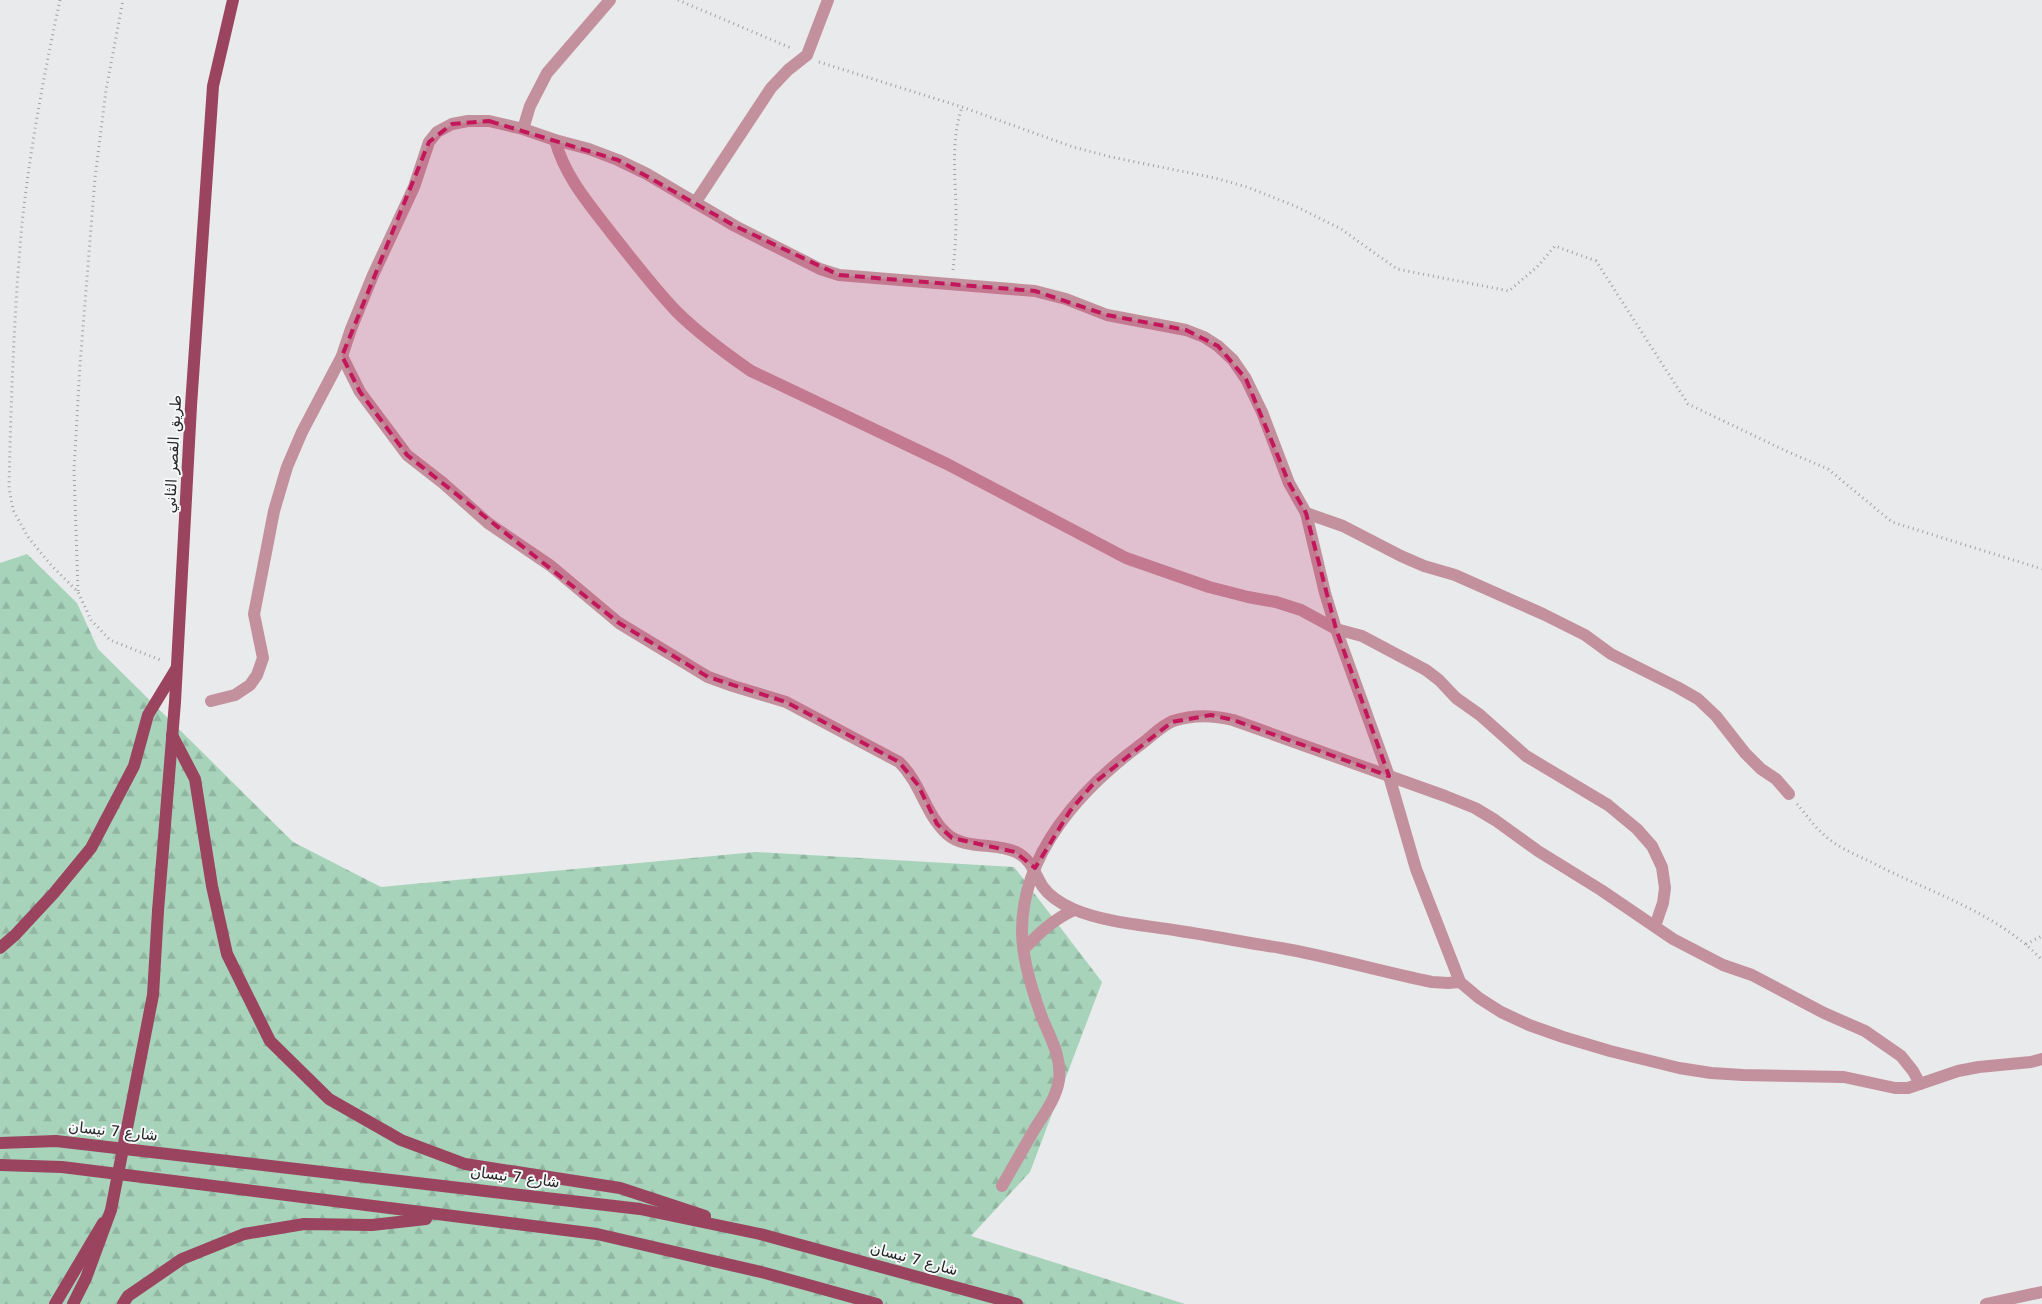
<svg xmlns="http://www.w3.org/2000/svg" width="2042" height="1304" font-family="'DejaVu Sans','Noto Sans Arabic',sans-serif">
  <defs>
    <pattern id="forest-firs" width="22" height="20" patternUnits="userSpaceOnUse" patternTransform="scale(1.25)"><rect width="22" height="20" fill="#a7d3ba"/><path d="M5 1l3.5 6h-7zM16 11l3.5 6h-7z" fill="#90b5a0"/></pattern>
  </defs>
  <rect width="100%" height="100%" fill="#e8eaeb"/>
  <path fill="url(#forest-firs)" d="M 27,554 L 77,603 L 98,649 L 293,842 L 381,887 L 756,852 L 1014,867 L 1102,982 L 1030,1172 L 971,1236 L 1185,1304 L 0,1304 L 0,563 Z"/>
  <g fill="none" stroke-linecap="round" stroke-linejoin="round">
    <g stroke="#a1a3a3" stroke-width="3" stroke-dasharray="1 4" stroke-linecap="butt">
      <path d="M 60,0 C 44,74 30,149 22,224 C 14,312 11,400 9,488 L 13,510 L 28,537 L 51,565 L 78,592 L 91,620 L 110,640 L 163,661"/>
      <path d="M 678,0 L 791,48"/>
      <path d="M 819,62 L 962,107 L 1073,147 L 1111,157 L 1215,178 L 1247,187 L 1295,206 L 1341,229 L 1397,269 L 1509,291 L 1537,267 L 1555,246 L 1596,261 L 1688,404 L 1786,451 L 1828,469 L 1892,522 L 2042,569"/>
      <path d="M 953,270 C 955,252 956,234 956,215 C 956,178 950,143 962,107"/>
      <path d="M 78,591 L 74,470 L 80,365 L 95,178 L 106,90 L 123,0"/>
      <path d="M 1797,804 C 1805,813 1813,825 1822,833 C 1835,846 1854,854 1871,862 C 1928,892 1997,912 2042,960"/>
      <path d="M 2026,944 L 2042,936"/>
    </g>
    <g stroke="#c3919d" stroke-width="12">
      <path d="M 523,129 L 530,106 L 547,73 L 610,0"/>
      <path d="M 555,140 C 565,177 589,204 612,234 C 633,260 653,287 676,311 C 698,333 725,353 751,371 L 947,464 L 1126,558 L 1209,587 L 1248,597 L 1276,602 L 1301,610 L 1336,629 L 1362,636 L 1426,670 L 1439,680 L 1456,698 L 1480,715 L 1526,756 L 1608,805 L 1637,829 L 1652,846 L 1662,867 L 1665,888 L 1663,903 L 1655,926"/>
      <path d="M 695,203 L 771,88 L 788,70 L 807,55 L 828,0"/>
      <path d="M 342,356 L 360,392 L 407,455 L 443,483 L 488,523 L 551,566 L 619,623 L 708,677 L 733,686 L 786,702 L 899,762 C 921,783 925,814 947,834 C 965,850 995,842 1016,852 C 1032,860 1034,873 1043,887 C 1050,897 1062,904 1073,909 C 1106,923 1145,925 1180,931 C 1214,936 1247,943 1281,948 C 1332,957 1382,972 1432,982 L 1448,983 L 1460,982"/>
      <path d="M 1306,513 L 1343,526 L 1401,556 L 1424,566 L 1455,575 L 1543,614 L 1585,635 L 1611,654 L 1677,687 L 1698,699 L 1716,716 L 1745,753 L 1761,769 L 1776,779 L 1789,794"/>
      <path d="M 211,701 L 235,695 L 250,685 L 257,675 L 263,658 L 254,614 L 274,511 L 287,467 L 302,432 L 342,356 L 351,329 L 373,275 L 414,187 L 429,142 L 437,132 L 452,124 L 468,121 L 489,121 L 523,129 L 555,140 L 589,149 L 618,160 L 647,174 L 735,226 L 820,269 L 839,275 L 1035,291 L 1066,299 L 1107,315 L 1186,330 L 1204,337 L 1218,346 L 1233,360 L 1246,379 L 1262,412 L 1289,483 L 1306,513 L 1325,593 L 1336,629 L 1389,776 L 1416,869 L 1460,982 L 1479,998 L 1501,1012 L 1529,1025 L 1563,1037 L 1610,1051 L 1679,1068 L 1711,1073 L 1743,1075 L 1844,1077 L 1895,1088 L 1908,1088 L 1958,1071 L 1979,1067 L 2031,1062 L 2042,1059"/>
      <path d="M 1024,949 C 1039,933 1054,919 1074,910"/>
      <path d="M 1002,1186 C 1013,1167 1023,1149 1034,1130 C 1044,1114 1056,1099 1059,1080 C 1062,1054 1048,1035 1040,1012 C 1031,987 1022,957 1022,931 C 1022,853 1081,789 1140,745 C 1150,738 1162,725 1173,721 C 1194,714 1213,715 1233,720 L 1445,796 L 1475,808 L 1495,820 L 1538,851 L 1601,890 L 1673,939 L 1723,965 L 1752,975 L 1824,1013 L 1865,1031 L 1901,1056 L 1913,1071 L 1920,1084"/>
      <path d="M 1986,1304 L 2042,1292"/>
    </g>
    <g stroke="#9a445f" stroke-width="12">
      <path d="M 172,735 L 195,779 L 212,886 L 227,954 L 270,1041 L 329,1099 L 401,1140 L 465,1164 L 620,1188 L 705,1216"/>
      <path d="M 158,911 L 175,702 L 191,406 L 213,86 L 233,0"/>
      <path d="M 0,948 L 15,935 L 54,893 L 91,848 L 134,766 L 148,715 L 176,669"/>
      <path d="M 0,1143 L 56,1141 L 640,1209 L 760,1234 L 1017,1304"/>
      <path d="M 0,1165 L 62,1167 L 597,1234 L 765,1273 L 877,1304"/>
      <path d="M 55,1304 L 103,1223"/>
      <path d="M 123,1304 L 128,1296 L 182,1259 L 244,1234 L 304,1224 L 372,1225 L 426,1219"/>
    </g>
    <path stroke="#9a445f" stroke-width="12" d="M 73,1304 L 86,1278 L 111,1210 L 153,995 L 158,911"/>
  </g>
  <path fill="#c2185b" fill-opacity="0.2" stroke="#c2185b" stroke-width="4" stroke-dasharray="10 6" stroke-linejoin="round" d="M 489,121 L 618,160 L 735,226 L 839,275 L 1035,291 L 1107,315 L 1186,330 L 1218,346 L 1246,379 L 1289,483 L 1306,513 L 1336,629 L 1389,776 L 1233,720 L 1211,715 L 1172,722 L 1094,783 L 1070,811 L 1035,868 L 1015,852 L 952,838 L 937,824 L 918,785 L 899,762 L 786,702 L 708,677 L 619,623 L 407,455 L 360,392 L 342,356 L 429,142 L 452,124 Z"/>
  <g text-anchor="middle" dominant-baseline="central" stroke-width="4" stroke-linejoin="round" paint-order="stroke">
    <g font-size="15" fill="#262727" stroke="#f5f7f8">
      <text transform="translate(173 454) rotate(-87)">طريق القصر الثاني</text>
      <text transform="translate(113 1131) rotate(6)">شارع 7 نيسان</text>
      <text transform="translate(515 1177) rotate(7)">شارع 7 نيسان</text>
      <text transform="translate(914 1259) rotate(15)">شارع 7 نيسان</text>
    </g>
  </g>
</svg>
